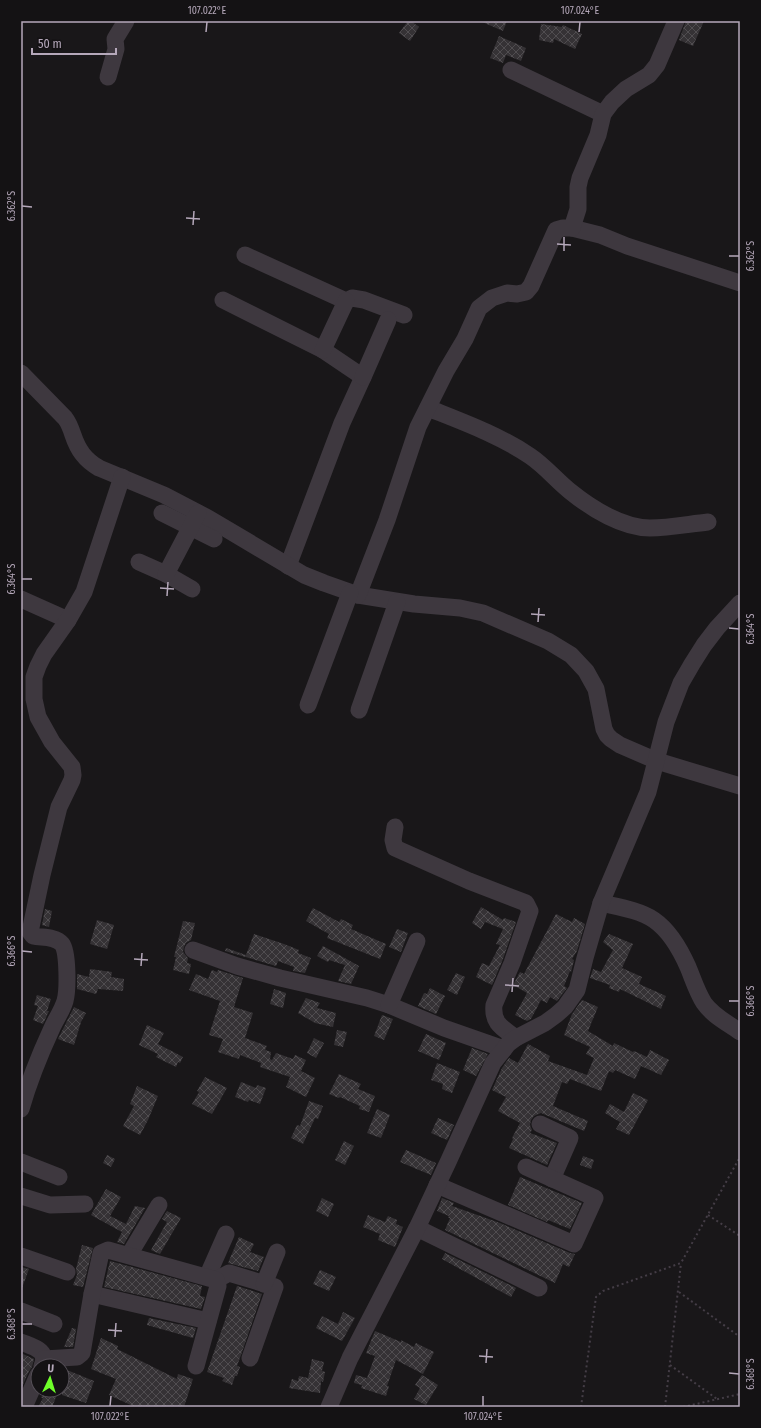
<svg xmlns="http://www.w3.org/2000/svg" width="761" height="1428" font-family="'Fira Sans Condensed',sans-serif">
  <defs>
    <pattern id="building-cross-hatch" width="8" height="8" patternUnits="userSpaceOnUse"><rect width="8" height="8" fill="#353235"/><path d="M0 0l8 8M0 8l8-8" fill="none" stroke="#504d50"/></pattern>
  </defs>
  <rect width="100%" height="100%" fill="#191719"/>
  <g fill="url(#building-cross-hatch)">
    <path d="M 408,21 L 411,21 L 419,27 L 410,41 L 399,33 Z"/>
    <path d="M 480,21 L 507,21 L 503,31 Z"/>
    <path d="M 686,21 L 704,21 L 693,46 L 679,40 Z"/>
    <path d="M 541,24 L 562,27 L 563,25 L 582,34 L 575,49 L 554,39 L 553,43 L 539,40 Z"/>
    <path d="M 499,36 L 526,48 L 521,61 L 506,55 L 503,63 L 490,58 Z"/>
    <path d="M 481,907 L 503,920 L 504,918 L 516,922 L 503,959 L 492,985 L 476,977 L 482,963 L 489,966 L 490,964 L 500,945 L 496,944 L 503,929 L 485,922 L 481,929 L 472,923 Z"/>
    <path d="M 313,908 L 339,922 L 341,919 L 353,925 L 351,929 L 386,944 L 380,959 L 327,938 L 329,934 L 306,921 Z"/>
    <path d="M 45,909 L 52,911 L 49,927 L 42,925 Z"/>
    <path d="M 556,914 L 572,922 L 574,918 L 585,924 L 577,951 L 572,959 L 574,960 L 571,972 L 570,971 L 564,986 L 567,988 L 557,1001 L 550,997 L 547,1003 L 541,1000 L 531,1019 L 527,1021 L 515,1015 L 527,993 L 513,985 L 520,972 L 524,974 Z"/>
    <path d="M 97,920 L 114,925 L 107,949 L 90,944 Z"/>
    <path d="M 183,921 L 195,923 L 191,940 L 186,943 L 184,947 L 183,952 L 188,958 L 187,963 L 191,964 L 189,974 L 173,970 L 176,957 L 174,957 Z"/>
    <path d="M 397,929 L 408,933 L 401,952 L 389,947 Z"/>
    <path d="M 254,934 L 284,944 L 299,950 L 298,953 L 311,958 L 305,973 L 293,971 L 294,967 L 278,961 L 276,966 L 225,951 L 226,948 L 246,955 Z"/>
    <path d="M 609,934 L 633,944 L 622,968 L 642,977 L 639,984 L 666,996 L 661,1009 L 620,989 L 619,992 L 609,988 L 610,985 L 590,978 L 593,969 L 601,972 L 613,950 L 603,942 Z"/>
    <path d="M 323,946 L 359,966 L 351,984 L 338,981 L 345,965 L 329,960 L 328,962 L 317,956 Z"/>
    <path d="M 90,969 L 112,972 L 111,977 L 124,979 L 123,991 L 98,989 L 96,994 L 77,989 L 77,974 L 89,977 Z"/>
    <path d="M 212,970 L 217,972 L 218,970 L 243,978 L 234,1007 L 253,1013 L 245,1038 L 267,1046 L 265,1050 L 271,1052 L 270,1059 L 272,1060 L 276,1053 L 293,1059 L 295,1055 L 306,1060 L 301,1071 L 315,1078 L 306,1097 L 286,1087 L 290,1077 L 260,1067 L 261,1063 L 240,1055 L 239,1059 L 218,1052 L 223,1039 L 209,1035 L 220,1001 L 189,990 L 196,974 L 208,979 Z"/>
    <path d="M 456,973 L 465,977 L 457,995 L 447,990 Z"/>
    <path d="M 430,988 L 445,996 L 436,1014 L 418,1006 L 424,993 L 427,994 Z"/>
    <path d="M 274,989 L 286,993 L 283,1008 L 270,1004 Z"/>
    <path d="M 37,995 L 51,999 L 47,1011 L 49,1011 L 43,1024 L 33,1020 L 38,1006 L 34,1005 Z"/>
    <path d="M 306,998 L 320,1003 L 317,1008 L 336,1013 L 333,1027 L 315,1023 L 298,1013 Z"/>
    <path d="M 582,1000 L 598,1007 L 588,1031 L 613,1046 L 614,1043 L 633,1052 L 634,1051 L 647,1057 L 650,1050 L 669,1060 L 661,1075 L 641,1066 L 635,1079 L 615,1070 L 613,1073 L 609,1071 L 601,1091 L 570,1079 L 567,1084 L 562,1082 L 553,1106 L 588,1121 L 584,1131 L 541,1113 L 534,1116 L 531,1120 L 530,1125 L 532,1130 L 530,1133 L 557,1143 L 547,1165 L 509,1148 L 513,1139 L 512,1138 L 520,1123 L 498,1111 L 506,1097 L 492,1090 L 502,1068 L 509,1058 L 518,1063 L 528,1044 L 550,1056 L 548,1061 L 587,1075 L 594,1058 L 586,1054 L 590,1047 L 564,1035 L 572,1014 Z"/>
    <path d="M 74,1007 L 86,1013 L 81,1022 L 74,1045 L 58,1039 Z"/>
    <path d="M 382,1015 L 393,1019 L 384,1040 L 374,1036 Z"/>
    <path d="M 147,1025 L 164,1033 L 158,1044 L 183,1057 L 180,1063 L 178,1062 L 176,1067 L 156,1057 L 158,1054 L 139,1045 Z"/>
    <path d="M 337,1030 L 347,1032 L 343,1047 L 334,1045 Z"/>
    <path d="M 426,1034 L 446,1043 L 439,1060 L 418,1051 Z"/>
    <path d="M 314,1038 L 324,1043 L 316,1058 L 307,1053 Z"/>
    <path d="M 472,1048 L 488,1054 L 476,1076 L 463,1070 Z"/>
    <path d="M 437,1063 L 460,1072 L 452,1093 L 442,1089 L 443,1084 L 431,1080 Z"/>
    <path d="M 339,1074 L 361,1084 L 358,1089 L 375,1096 L 369,1112 L 359,1109 L 360,1106 L 340,1097 L 339,1098 L 329,1094 Z"/>
    <path d="M 205,1077 L 227,1088 L 212,1114 L 192,1104 L 199,1092 L 197,1091 Z"/>
    <path d="M 241,1082 L 256,1088 L 257,1085 L 266,1088 L 260,1104 L 249,1100 L 248,1102 L 235,1097 Z"/>
    <path d="M 137,1086 L 158,1096 L 148,1120 L 140,1135 L 123,1126 L 134,1106 L 130,1104 Z"/>
    <path d="M 633,1093 L 648,1100 L 629,1135 L 616,1129 L 620,1122 L 605,1113 L 610,1104 L 624,1112 Z"/>
    <path d="M 309,1101 L 323,1106 L 318,1119 L 315,1118 L 303,1144 L 291,1138 L 297,1125 L 300,1126 Z"/>
    <path d="M 377,1109 L 390,1115 L 381,1138 L 367,1133 Z"/>
    <path d="M 438,1118 L 454,1125 L 447,1140 L 431,1133 Z"/>
    <path d="M 344,1141 L 354,1146 L 345,1165 L 335,1160 Z"/>
    <path d="M 406,1150 L 436,1163 L 431,1175 L 400,1162 Z"/>
    <path d="M 107,1155 L 115,1159 L 111,1167 L 103,1163 Z"/>
    <path d="M 583,1156 L 594,1160 L 591,1169 L 580,1165 Z"/>
    <path d="M 520,1177 L 582,1203 L 570,1229 L 548,1220 L 547,1222 L 508,1205 Z"/>
    <path d="M 106,1189 L 121,1197 L 110,1216 L 126,1224 L 135,1206 L 145,1208 L 124,1244 L 117,1242 L 122,1232 L 91,1215 Z"/>
    <path d="M 322,1198 L 334,1204 L 328,1217 L 316,1211 Z"/>
    <path d="M 442,1198 L 454,1203 L 452,1206 L 500,1223 L 570,1253 L 575,1254 L 569,1267 L 563,1264 L 555,1283 L 445,1230 L 450,1218 L 448,1218 L 449,1216 L 437,1211 Z"/>
    <path d="M 167,1211 L 181,1218 L 160,1254 L 151,1250 L 167,1222 L 162,1219 Z"/>
    <path d="M 368,1215 L 385,1222 L 388,1216 L 397,1220 L 396,1224 L 403,1227 L 395,1247 L 378,1240 L 380,1234 L 363,1227 Z"/>
    <path d="M 239,1237 L 254,1244 L 250,1252 L 264,1257 L 258,1271 L 228,1263 Z"/>
    <path d="M 82,1245 L 93,1248 L 83,1287 L 73,1285 L 77,1275 L 76,1269 Z"/>
    <path d="M 445,1253 L 516,1288 L 511,1297 L 442,1259 Z"/>
    <path d="M 110,1261 L 202,1286 L 200,1296 L 205,1297 L 201,1309 L 104,1287 Z"/>
    <path d="M 21,1267 L 29,1269 L 22,1288 L 21,1288 Z"/>
    <path d="M 320,1270 L 336,1277 L 329,1291 L 313,1284 Z"/>
    <path d="M 237,1286 L 262,1294 L 241,1355 L 237,1366 L 240,1367 L 237,1376 L 235,1376 L 232,1385 L 222,1381 L 224,1378 L 207,1372 Z"/>
    <path d="M 343,1312 L 355,1318 L 342,1341 L 316,1328 L 322,1316 L 338,1324 Z"/>
    <path d="M 149,1318 L 196,1328 L 193,1338 L 147,1325 Z"/>
    <path d="M 72,1328 L 76,1329 L 73,1347 L 64,1347 Z"/>
    <path d="M 375,1331 L 401,1342 L 401,1340 L 414,1347 L 416,1343 L 434,1352 L 423,1374 L 396,1360 L 387,1386 L 389,1386 L 386,1396 L 361,1388 L 362,1385 L 354,1383 L 356,1375 L 367,1378 L 375,1356 L 366,1353 Z"/>
    <path d="M 101,1338 L 118,1346 L 117,1349 L 177,1379 L 178,1374 L 193,1379 L 184,1407 L 135,1407 L 109,1395 L 116,1379 L 91,1369 Z"/>
    <path d="M 23,1354 L 34,1359 L 32,1367 L 29,1371 L 21,1389 L 21,1359 Z"/>
    <path d="M 312,1359 L 324,1362 L 322,1371 L 325,1372 L 323,1382 L 321,1381 L 320,1393 L 289,1388 L 292,1379 L 298,1381 L 299,1376 L 308,1378 Z"/>
    <path d="M 62,1368 L 94,1381 L 86,1403 L 62,1395 Z"/>
    <path d="M 422,1375 L 438,1385 L 426,1405 L 414,1399 L 420,1388 L 415,1385 Z"/>
    <path d="M 45,1390 L 59,1390 L 52,1407 L 38,1407 L 43,1398 L 41,1398 Z"/>
  </g>
  <g fill="none" stroke-linecap="round" stroke-linejoin="round">
    <g stroke="#443d46" stroke-width="2" stroke-dasharray="2 3" stroke-linecap="butt">
      <path d="M 708,1215 L 740,1236"/>
      <path d="M 679,1292 L 740,1337"/>
      <path d="M 670,1365 L 717,1399"/>
      <path d="M 581,1407 L 596,1297 L 603,1291 L 681,1263 L 740,1157"/>
      <path d="M 665,1407 L 681,1263"/>
      <path d="M 683,1407 L 740,1394"/>
    </g>
    <g stroke="#3e383f" stroke-width="17">
      <path d="M 511,70 L 603,114"/>
      <path d="M 108,77 L 116,49 L 115,39 L 126,21"/>
      <path d="M 572,228 L 600,235 L 627,246 L 740,283"/>
      <path d="M 245,255 L 346,301 L 352,298 L 364,300 L 404,315"/>
      <path d="M 223,300 L 323,350 L 363,377 L 342,423 L 288,566"/>
      <path d="M 323,350 L 346,301"/>
      <path d="M 21,373 L 65,418 C 69,423 71,429 73,435 C 78,450 85,460 99,468 L 164,495 L 208,518 L 304,575 L 324,583 L 358,595 L 414,604 L 460,608 L 483,613 L 548,641 L 571,655 L 586,671 L 596,689 L 604,729 L 607,735 L 611,739 L 620,745 L 657,761 L 740,786"/>
      <path d="M 363,377 L 388,320"/>
      <path d="M 428,408 C 463,422 499,435 530,456 C 545,466 557,481 571,492 C 592,509 623,528 650,528 C 669,528 689,524 708,522"/>
      <path d="M 162,513 L 214,539"/>
      <path d="M 139,562 L 166,574 L 192,589"/>
      <path d="M 166,574 L 198,513"/>
      <path d="M 358,595 L 387,520 L 418,427 L 446,371 L 465,339 L 479,308 L 492,298 L 507,293 L 517,294 L 526,292 L 531,286 L 556,230 L 563,228 L 572,228 L 578,209 L 578,187 L 580,178 L 598,135 L 603,114 L 612,102 L 626,89 L 649,75 L 657,65 L 676,21"/>
      <path d="M 21,599 L 68,620"/>
      <path d="M 308,705 L 350,593"/>
      <path d="M 359,710 L 397,602"/>
      <path d="M 395,827 L 393,840 L 395,848 L 469,881 L 526,903 L 530,911 L 512,963 L 494,1005 C 492,1024 503,1028 516,1038"/>
      <path d="M 601,903 C 618,907 639,910 654,920 C 670,931 680,949 688,967 C 693,979 697,992 704,1003 C 713,1016 728,1023 740,1032"/>
      <path d="M 193,950 L 237,966 L 280,978 L 367,998 L 389,1005 L 444,1028 L 504,1049"/>
      <path d="M 389,1005 L 417,941"/>
      <path d="M 21,1109 C 29,1081 40,1054 52,1028 C 56,1019 62,1011 65,1001 C 68,990 68,952 62,944 C 55,936 42,938 33,936 L 30,932 L 42,875 L 59,807 L 72,780 L 73,775 L 72,767 L 52,742 L 38,717 L 34,699 L 34,677 L 38,666 L 44,654 L 68,620 L 84,592 L 122,477"/>
      <path d="M 540,1124 L 570,1138 L 552,1179"/>
      <path d="M 21,1162 L 59,1177"/>
      <path d="M 437,1185 L 574,1244 L 595,1198 L 526,1167"/>
      <path d="M 21,1196 L 50,1205 L 85,1204"/>
      <path d="M 417,1228 L 539,1288"/>
      <path d="M 129,1255 L 159,1205"/>
      <path d="M 21,1256 L 67,1272"/>
      <path d="M 207,1277 L 226,1234"/>
      <path d="M 216,1280 L 229,1273 L 275,1287 L 250,1358"/>
      <path d="M 264,1284 L 277,1252"/>
      <path d="M 92,1294 L 208,1321"/>
      <path d="M 21,1311 L 54,1324"/>
      <path d="M 21,1342 C 33,1347 49,1350 42,1366"/>
      <path d="M 44,1359 L 77,1357 L 82,1353 L 92,1294 L 101,1253 L 108,1250 L 216,1280 L 218,1286 L 196,1366"/>
      <path d="M 24,1407 L 38,1375"/>
      <path d="M 329,1407 L 350,1358 L 417,1228 L 449,1160 L 493,1063 L 508,1044 L 516,1038 L 545,1023 L 556,1015 L 565,1007 L 577,990 L 585,958 L 601,903 L 648,792 L 666,722 L 681,683 L 692,664 L 704,645 L 717,628 L 740,603"/>
    </g>
  </g>
  <path fill="none" stroke="#b5a8ba" stroke-width="1.5" d="M 206,32 L 207,22M 579,32 L 580,22M 22,206 L 32,207M 186,218 L 200,219M 193,225 L 194,211M 557,244 L 571,245M 564,251 L 564,237M 729,256 L 739,256M 22,579 L 32,579M 160,588 L 174,589M 167,596 L 168,582M 531,614 L 545,615M 538,622 L 539,608M 729,628 L 739,629M 22,951 L 32,952M 134,959 L 148,960M 141,966 L 142,953M 505,985 L 519,986M 512,992 L 513,978M 729,1001 L 739,1001M 22,1324 L 32,1324M 108,1330 L 122,1331M 115,1337 L 116,1323M 479,1356 L 493,1357M 486,1363 L 487,1349M 729,1373 L 739,1374M 110,1406 L 111,1396M 483,1406 L 483,1396"/>
  <rect width="761" height="1428" fill="none" stroke="#141214" stroke-width="44"/>
  <g transform="translate(50 1378) rotate(4)"><circle r="19" fill="#141214" stroke="#544e56"/>
  <path d="M0-3L7 15L0 10L-7 15Z" fill="#6eff29"/>
  <text y="-6" font-size="11" font-weight="bold" text-anchor="middle" fill="#b5a8ba">U</text>
  </g>
  <path d="M32 48v6h84v-6" fill="none" stroke="#b5a8ba" stroke-width="2"/>
  <text x="38" y="48" font-size="12" fill="#b5a8ba" stroke="#141214" stroke-width="3" paint-order="stroke">50 m</text>
  <rect x="22" y="22" width="717" height="1384" fill="none" stroke="#b5a8ba" stroke-width="1.5"/>
  <g font-size="10" text-anchor="middle" fill="#b5a8ba">
    <text x="207" y="14">107.022°E</text>
    <text x="580" y="14">107.024°E</text>
    <text transform="translate(11 206) rotate(-90)" y="4">6.362°S</text>
    <text transform="translate(750 256) rotate(-90)" y="4">6.362°S</text>
    <text transform="translate(11 579) rotate(-90)" y="4">6.364°S</text>
    <text transform="translate(750 629) rotate(-90)" y="4">6.364°S</text>
    <text transform="translate(11 951) rotate(-90)" y="4">6.366°S</text>
    <text transform="translate(750 1001) rotate(-90)" y="4">6.366°S</text>
    <text transform="translate(11 1324) rotate(-90)" y="4">6.368°S</text>
    <text transform="translate(750 1374) rotate(-90)" y="4">6.368°S</text>
    <text x="110" y="1420">107.022°E</text>
    <text x="483" y="1420">107.024°E</text>
  </g>
</svg>
